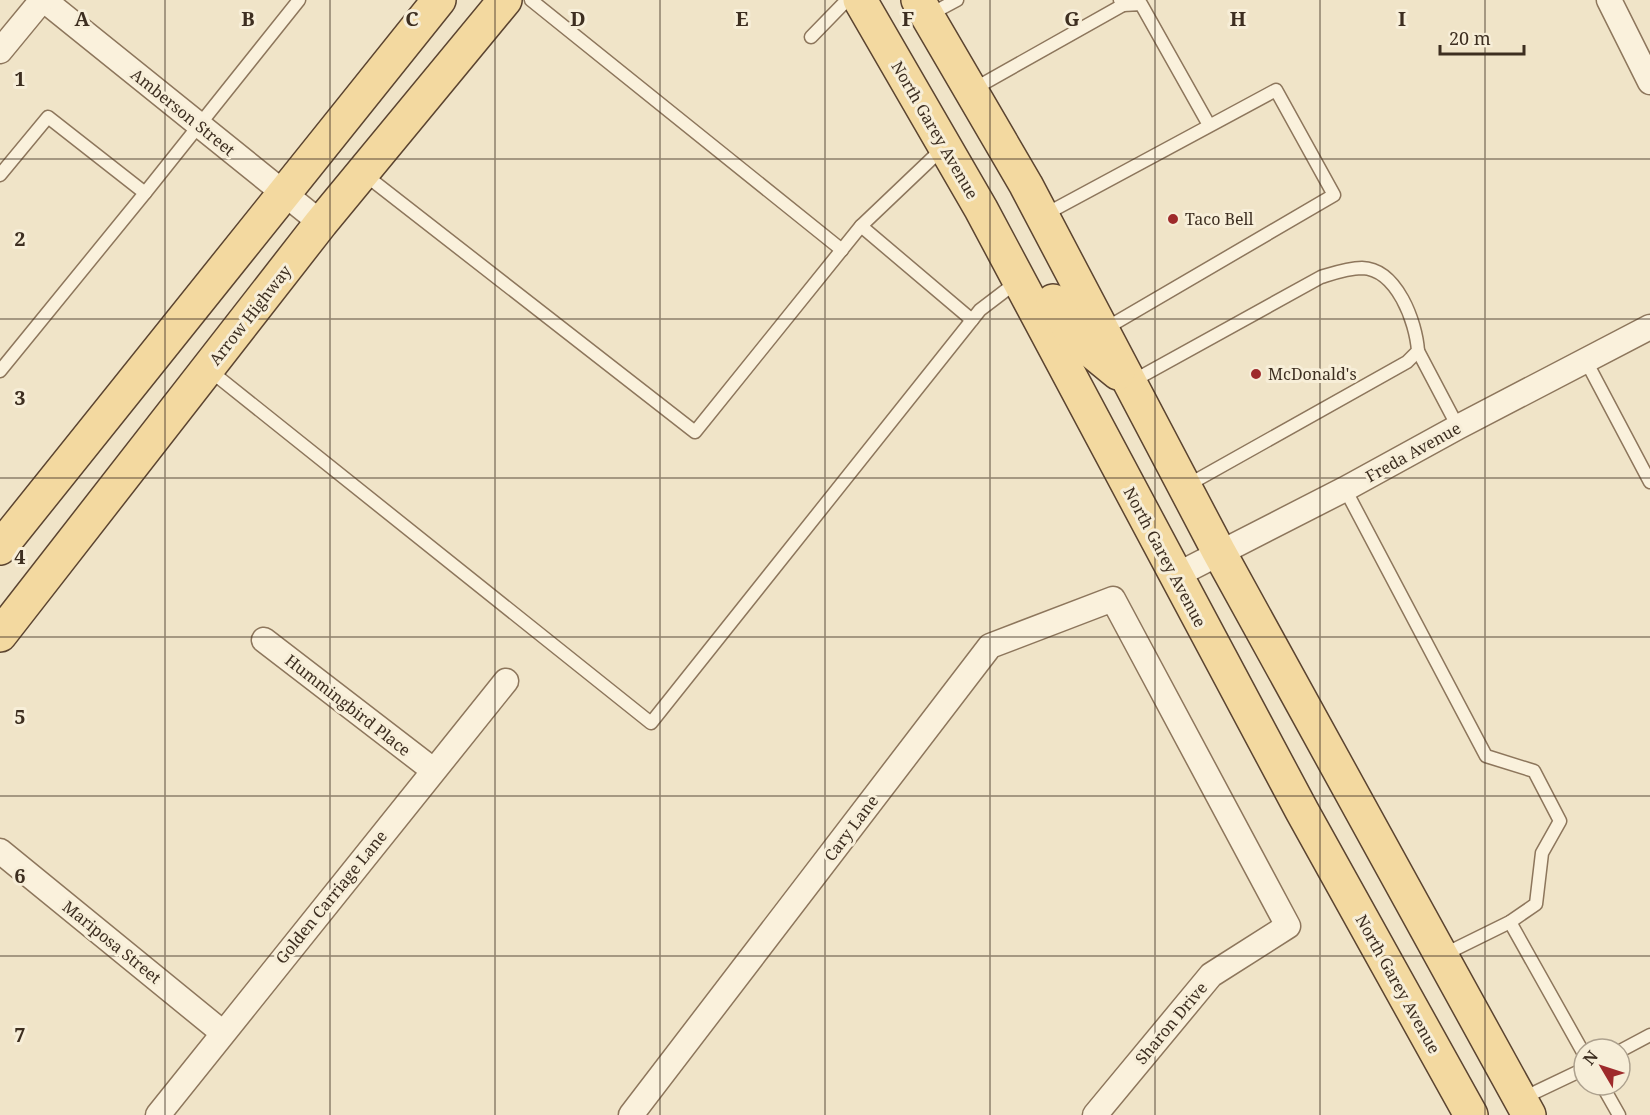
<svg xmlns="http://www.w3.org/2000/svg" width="1650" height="1115" font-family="'Noto Serif',serif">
  <rect width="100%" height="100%" fill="#f0e4c8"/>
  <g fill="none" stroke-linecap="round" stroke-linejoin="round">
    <defs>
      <g id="service">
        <path d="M 531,0 L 842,250"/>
        <path d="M 1123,5 L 1141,4 L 1209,125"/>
        <path d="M 929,15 L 957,0"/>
        <path d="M 811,37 L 847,0"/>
        <path d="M 972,90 L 1123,5 L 1120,0"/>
        <path d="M 944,147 L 861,226 L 972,320"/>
        <path d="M 364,174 L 695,432 L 861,226"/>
        <path d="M 0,175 L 48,117 L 145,193 L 0,371"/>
        <path d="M 145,193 L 299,0"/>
        <path d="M 1044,215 L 1276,90 L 1334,195 L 1103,330"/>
        <path d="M 1418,351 L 1458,427"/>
        <path d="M 1586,361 L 1650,482"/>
        <path d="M 208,369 L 651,723 L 980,310 L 1018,281"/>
        <path d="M 1131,382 L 1321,277 C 1334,273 1348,268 1362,268 C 1397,269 1416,322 1418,351 L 1407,362 L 1186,486"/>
        <path d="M 1345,489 L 1486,756 L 1534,771 L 1560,821 L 1542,853 L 1536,904 L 1510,922 L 1443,955"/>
        <path d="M 1510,922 L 1584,1054"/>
        <path d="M 1620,1051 L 1650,1035"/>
        <path d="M 1602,1085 L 1619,1115"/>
        <path d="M 1523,1098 L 1584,1069"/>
      </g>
      <g id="minor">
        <path d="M 44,0 L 321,223"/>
        <path d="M 1609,0 L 1650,82"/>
        <path d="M 0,51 L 42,0"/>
        <path d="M 1175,576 L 1345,489 L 1458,427 L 1650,327"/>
        <path d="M 264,640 L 433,770"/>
        <path d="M 0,851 L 223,1033"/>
        <path d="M 158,1115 L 506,681"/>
        <path d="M 631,1115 L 990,646 L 1113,599 L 1288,926 L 1211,975 L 1095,1115"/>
      </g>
      <g id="primary">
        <path d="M 860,0 L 981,209 L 1302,811 L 1471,1115"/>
        <path d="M 918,0 L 1026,185 L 1219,552 L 1529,1115"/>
        <path d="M 1053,301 L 1074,337 L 1118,373"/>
        <path d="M 0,548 L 439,0"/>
        <path d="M 0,635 L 321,223 L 505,0"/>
      </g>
    </defs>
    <use href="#service" stroke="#8d765c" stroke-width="15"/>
    <use href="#minor" stroke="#8d765c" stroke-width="27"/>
    <use href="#primary" stroke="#5b4430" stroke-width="36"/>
    <use href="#service" stroke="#faf1dc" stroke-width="12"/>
    <use href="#minor" stroke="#faf1dc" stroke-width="24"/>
    <use href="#primary" stroke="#f3d9a0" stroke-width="33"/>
  </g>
  <path fill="none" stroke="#3d2e20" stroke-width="1.5" stroke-opacity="0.55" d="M 165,0 L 165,1115M 330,0 L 330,1115M 495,0 L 495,1115M 660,0 L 660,1115M 825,0 L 825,1115M 990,0 L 990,1115M 1155,0 L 1155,1115M 1320,0 L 1320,1115M 1485,0 L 1485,1115M 0,159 L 1650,159M 0,319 L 1650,319M 0,478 L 1650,478M 0,637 L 1650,637M 0,796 L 1650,796M 0,956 L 1650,956"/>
  <g fill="#9e2a2b" stroke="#f7eed8" stroke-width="2">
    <circle cx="1173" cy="219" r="6"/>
    <circle cx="1256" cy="374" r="6"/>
  </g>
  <g text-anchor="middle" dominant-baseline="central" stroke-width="6" stroke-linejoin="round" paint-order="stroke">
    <g font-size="16" fill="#3d2e20" stroke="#f7eed8">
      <text transform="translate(183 112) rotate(39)">Amberson Street</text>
      <text transform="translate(935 130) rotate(60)">North Garey Avenue</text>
      <text transform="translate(250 315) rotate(-52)">Arrow Highway</text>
      <text transform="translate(1413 452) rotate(-29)">Freda Avenue</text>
      <text transform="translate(1165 557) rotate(62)">North Garey Avenue</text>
      <text transform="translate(348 705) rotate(38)">Hummingbird Place</text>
      <text transform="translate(851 828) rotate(-53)">Cary Lane</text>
      <text transform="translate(331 897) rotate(-51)">Golden Carriage Lane</text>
      <text transform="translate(112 942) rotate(39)">Mariposa Street</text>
      <text transform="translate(1398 984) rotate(61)">North Garey Avenue</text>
      <text transform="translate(1171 1023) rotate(-50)">Sharon Drive</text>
    </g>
    <g font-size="16" fill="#3d2e20" stroke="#f7eed8" text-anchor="start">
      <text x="1185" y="219">Taco Bell</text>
      <text x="1268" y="374">McDonald's</text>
    </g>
  </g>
  <g font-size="20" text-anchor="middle" font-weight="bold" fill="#3d2e20" stroke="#f7eed8" stroke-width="6" stroke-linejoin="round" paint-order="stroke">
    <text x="82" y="26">A</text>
    <text x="248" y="26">B</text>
    <text x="412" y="26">C</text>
    <text x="578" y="26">D</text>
    <text x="742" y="26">E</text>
    <text x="908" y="26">F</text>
    <text x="1072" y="26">G</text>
    <text x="1238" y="26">H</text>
    <text x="1402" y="26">I</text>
    <text x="20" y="86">1</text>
    <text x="20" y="246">2</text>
    <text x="20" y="405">3</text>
    <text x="20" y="564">4</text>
    <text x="20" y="724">5</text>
    <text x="20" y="883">6</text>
    <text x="20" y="1042">7</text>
  </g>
  <g transform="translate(1602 1067) rotate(309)"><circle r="28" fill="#f7eed8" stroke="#ada18e" stroke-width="1.5"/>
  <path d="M0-4.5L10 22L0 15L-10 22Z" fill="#9e2a2b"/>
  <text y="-9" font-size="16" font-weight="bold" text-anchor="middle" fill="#3d2e20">N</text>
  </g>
  <path d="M1440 45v9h84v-9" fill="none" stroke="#3d2e20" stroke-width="3"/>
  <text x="1449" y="45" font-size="18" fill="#3d2e20" stroke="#f7eed8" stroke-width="4.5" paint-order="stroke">20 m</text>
</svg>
